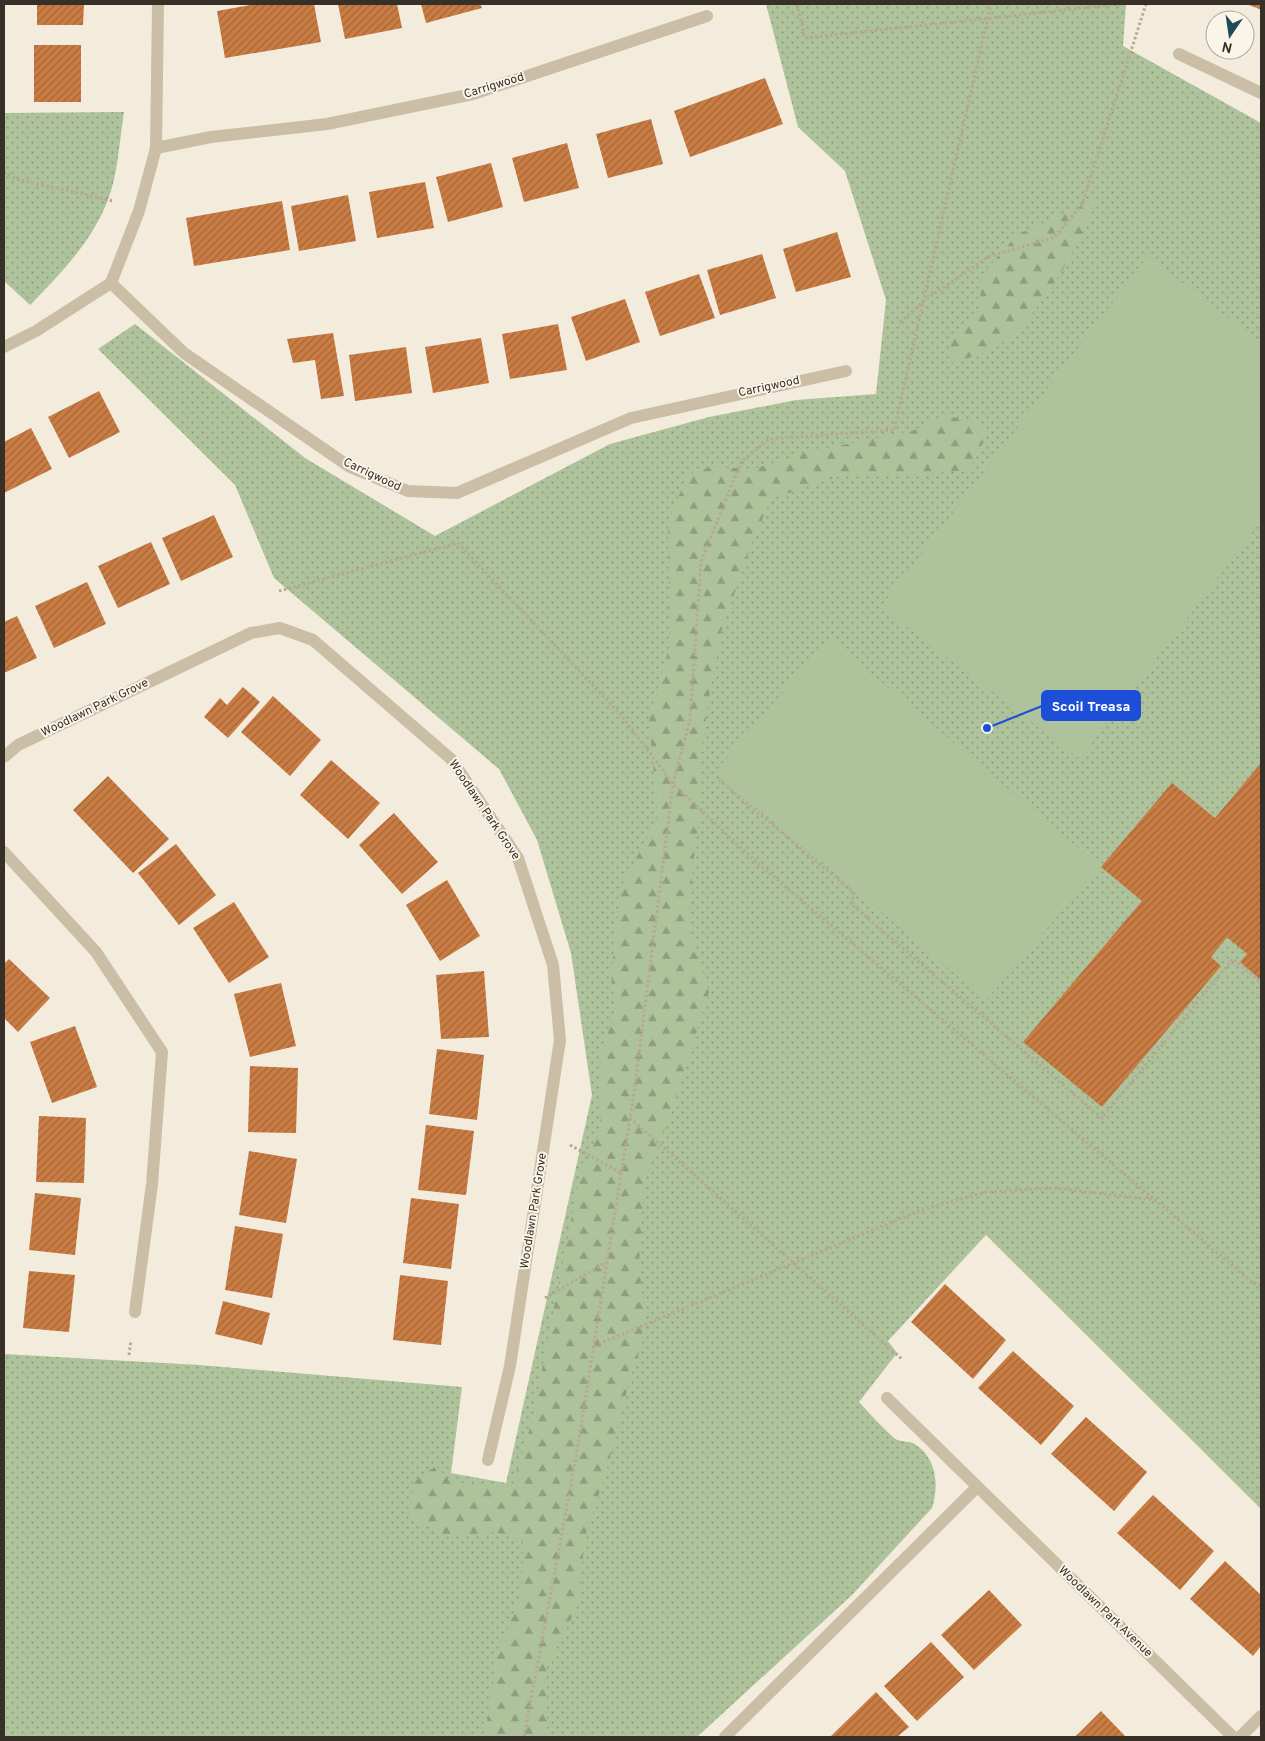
<svg xmlns="http://www.w3.org/2000/svg" width="1265" height="1741" font-family="Overpass,sans-serif">
  <defs>
    <pattern id="grass-dots" width="8" height="8" patternUnits="userSpaceOnUse" patternTransform="scale(1.25)"><rect width="8" height="8" fill="#aec29b"/><path d="M2 2h.1M6 6h.1" fill="none" stroke="#8e9e7e" stroke-width="1.8" stroke-linecap="round"/></pattern>
    <pattern id="forest-firs" width="22" height="20" patternUnits="userSpaceOnUse" patternTransform="scale(1.25)"><rect width="22" height="20" fill="#aec29b"/><path d="M5 1l3.5 6h-7zM16 11l3.5 6h-7z" fill="#8e9e7e"/></pattern>
    <pattern id="building-hatch" width="6" height="6" patternUnits="userSpaceOnUse" patternTransform="scale(1.25)"><rect width="6" height="6" fill="#c97c43"/><path d="M-1 1l2-2M0 6l6-6M5 7l2-2" fill="none" stroke="#a46638"/></pattern>
  </defs>
  <rect width="100%" height="100%" fill="#f3ecdc"/>
  <g fill="url(#grass-dots)">
    <path d="M 766,4 L 1126,4 L 1123,46 L 1261,123 L 1261,1509 L 986,1235 L 888,1341 L 897,1353 L 859,1402 C 870,1414 882,1427 894,1438 C 900,1443 910,1440 916,1445 C 937,1459 939,1486 932,1508 L 852,1595 L 697,1737 L 4,1737 L 4,1354 L 199,1365 L 462,1387 L 451,1473 L 506,1483 L 592,1095 L 571,953 L 537,840 L 499,769 L 274,578 L 235,485 L 98,349 L 135,324 L 305,458 L 435,536 L 610,444 L 709,417 L 796,400 L 876,394 L 886,300 L 845,171 L 798,127 Z"/>
    <path d="M 124,112 C 120,137 118,169 111,191 C 96,238 63,271 30,305 L 4,281 L 4,113 Z"/>
  </g>
  <g fill="url(#forest-firs)">
    <path d="M 1097,199 L 1073,252 L 1055,282 L 1017,334 L 986,352 L 951,363 L 950,337 L 978,313 L 983,274 L 1017,235 Z"/>
    <path d="M 944,415 L 987,425 L 981,449 L 968,470 L 912,475 L 843,475 L 771,499 L 750,548 L 721,632 L 708,703 L 700,761 L 699,819 L 693,864 L 689,930 L 709,992 L 672,1110 L 644,1183 L 639,1264 L 646,1331 L 630,1379 L 606,1473 L 585,1537 L 578,1605 L 547,1666 L 547,1737 L 485,1737 L 497,1654 L 522,1592 L 523,1540 L 495,1532 L 448,1537 L 411,1518 L 413,1482 L 436,1466 L 450,1481 L 486,1487 L 512,1487 L 532,1421 L 582,1164 L 600,1132 L 602,1048 L 616,1012 L 611,975 L 621,887 L 658,817 L 649,721 L 670,643 L 668,522 L 688,474 L 711,467 L 753,469 L 809,452 L 915,430 Z"/>
  </g>
  <g fill="#aec29b">
    <path d="M 1148,256 L 1261,343 L 1261,521 L 1080,759 L 881,607 Z"/>
    <path d="M 829,638 L 1100,866 L 986,1000 L 715,772 Z"/>
  </g>
  <g fill="url(#building-hatch)">
    <path d="M 37,4 L 84,4 L 83,25 L 37,25 Z"/>
    <path d="M 256,4 L 314,4 L 321,42 L 225,58 L 217,11 Z"/>
    <path d="M 338,4 L 397,4 L 402,28 L 345,39 Z"/>
    <path d="M 421,4 L 480,4 L 482,8 L 426,23 Z"/>
    <path d="M 1246,4 L 1261,4 L 1261,10 L 1257,8 Z"/>
    <rect x="34" y="45" width="47" height="57"/>
    <path d="M 765,78 L 783,124 L 690,157 L 674,111 Z"/>
    <path d="M 651,119 L 663,164 L 608,178 L 596,134 Z"/>
    <path d="M 567,143 L 579,188 L 524,202 L 512,158 Z"/>
    <path d="M 491,163 L 503,207 L 448,222 L 436,177 Z"/>
    <path d="M 425,182 L 434,228 L 377,238 L 369,192 Z"/>
    <path d="M 348,195 L 356,241 L 299,251 L 291,206 Z"/>
    <path d="M 282,201 L 290,250 L 194,266 L 186,218 Z"/>
    <path d="M 837,232 L 851,277 L 796,292 L 783,249 Z"/>
    <path d="M 762,254 L 776,298 L 720,315 L 707,270 Z"/>
    <path d="M 699,274 L 715,318 L 660,336 L 645,292 Z"/>
    <path d="M 625,299 L 640,342 L 586,361 L 571,317 Z"/>
    <path d="M 558,324 L 567,370 L 510,379 L 502,334 Z"/>
    <path d="M 333,333 L 344,396 L 321,399 L 315,360 L 293,363 L 287,339 Z"/>
    <path d="M 481,338 L 489,383 L 433,393 L 425,347 Z"/>
    <path d="M 406,347 L 412,393 L 355,401 L 349,355 Z"/>
    <path d="M 99,391 L 120,432 L 69,458 L 48,417 Z"/>
    <path d="M 31,428 L 52,469 L 4,493 L 4,442 Z"/>
    <path d="M 214,515 L 233,557 L 181,581 L 162,538 Z"/>
    <path d="M 151,542 L 170,584 L 118,608 L 98,566 Z"/>
    <path d="M 87,582 L 106,624 L 54,648 L 35,606 Z"/>
    <path d="M 17,616 L 37,658 L 4,673 L 4,622 Z"/>
    <path d="M 243,687 L 260,702 L 228,738 L 204,717 L 220,698 L 227,705 Z"/>
    <path d="M 273,696 L 321,740 L 290,776 L 241,732 Z"/>
    <path d="M 331,760 L 380,803 L 348,839 L 300,795 Z"/>
    <path d="M 1261,763 L 1261,980 L 1240,962 L 1247,954 L 1227,937 L 1211,957 L 1221,966 L 1102,1107 L 1023,1042 L 1142,901 L 1101,867 L 1172,783 L 1215,818 Z"/>
    <path d="M 108,776 L 169,839 L 133,873 L 73,810 Z"/>
    <path d="M 394,813 L 438,862 L 402,894 L 359,845 Z"/>
    <path d="M 176,844 L 216,895 L 179,925 L 138,873 Z"/>
    <path d="M 447,880 L 480,936 L 440,961 L 406,905 Z"/>
    <path d="M 234,902 L 269,957 L 229,983 L 193,928 Z"/>
    <path d="M 9,959 L 50,998 L 18,1032 L 4,1018 L 4,964 Z"/>
    <path d="M 484,971 L 489,1037 L 441,1039 L 436,975 Z"/>
    <path d="M 281,983 L 296,1046 L 250,1057 L 234,994 Z"/>
    <path d="M 75,1026 L 97,1087 L 52,1103 L 30,1042 Z"/>
    <path d="M 437,1049 L 484,1055 L 477,1120 L 429,1114 Z"/>
    <path d="M 250,1066 L 298,1068 L 296,1133 L 248,1132 Z"/>
    <path d="M 39,1116 L 86,1118 L 84,1183 L 36,1182 Z"/>
    <path d="M 426,1125 L 474,1131 L 466,1195 L 418,1190 Z"/>
    <path d="M 249,1151 L 297,1159 L 286,1223 L 239,1215 Z"/>
    <path d="M 35,1193 L 81,1198 L 75,1255 L 29,1250 Z"/>
    <path d="M 411,1198 L 459,1204 L 451,1269 L 403,1263 Z"/>
    <path d="M 235,1226 L 283,1234 L 272,1298 L 225,1290 Z"/>
    <path d="M 29,1271 L 75,1275 L 69,1332 L 23,1328 Z"/>
    <path d="M 400,1275 L 448,1281 L 441,1345 L 393,1340 Z"/>
    <path d="M 945,1284 L 1006,1340 L 973,1379 L 911,1322 Z"/>
    <path d="M 223,1301 L 270,1313 L 262,1345 L 215,1334 Z"/>
    <path d="M 1013,1351 L 1074,1406 L 1041,1445 L 978,1388 Z"/>
    <path d="M 1086,1417 L 1147,1472 L 1114,1511 L 1051,1454 Z"/>
    <path d="M 1153,1495 L 1214,1551 L 1180,1590 L 1117,1533 Z"/>
    <path d="M 1225,1561 L 1261,1595 L 1261,1646 L 1253,1656 L 1190,1599 Z"/>
    <path d="M 989,1590 L 1022,1625 L 974,1670 L 941,1635 Z"/>
    <path d="M 931,1642 L 964,1677 L 917,1721 L 884,1686 Z"/>
    <path d="M 876,1692 L 909,1727 L 897,1737 L 830,1737 Z"/>
    <path d="M 1101,1711 L 1126,1737 L 1074,1737 L 1078,1734 Z"/>
  </g>
  <g fill="none" stroke-linecap="round" stroke-linejoin="round">
    <g stroke="#b7a891" stroke-width="3" stroke-dasharray="2.5 2.5" stroke-linecap="butt">
      <path d="M 797,4 L 805,38 L 1120,4"/>
      <path d="M 4,172 L 16,179 L 113,201"/>
      <path d="M 900,322 L 925,300 L 988,257 L 1055,237 L 1082,204 L 1146,4"/>
      <path d="M 279,591 L 458,543 L 621,715 L 673,784 L 754,860 L 1253,1283 L 1261,1285"/>
      <path d="M 719,780 L 854,893 L 851,904 L 1102,1118 L 1233,959 L 1261,982"/>
      <path d="M 630,1118 L 903,1360"/>
      <path d="M 570,1145 L 621,1173"/>
      <path d="M 545,1298 L 607,1262"/>
      <path d="M 594,1346 L 921,1210 L 986,1192 L 1053,1188 L 1155,1200"/>
      <path d="M 129,1355 L 131,1340"/>
      <path d="M 524,1737 L 575,1463 L 634,1093 L 673,784 L 690,720 L 701,562 L 741,462 L 769,439 L 894,430 L 991,4"/>
    </g>
    <g stroke="#cbbea7" stroke-width="12">
      <path d="M 1179,54 L 1261,93"/>
      <path d="M 156,148 L 211,137 L 327,124 L 473,94 L 707,16"/>
      <path d="M 111,283 L 184,353 L 350,467 L 408,491 L 457,493 L 631,418 L 846,371"/>
      <path d="M 111,283 L 139,211 L 156,148 L 158,4"/>
      <path d="M 4,347 L 36,331 L 111,283"/>
      <path d="M 4,757 L 18,745 L 251,633 L 280,628 L 313,640 L 451,759 L 518,858 L 553,965 L 560,1040 L 510,1366 L 488,1460"/>
      <path d="M 4,852 L 96,952 L 162,1052 L 152,1184 L 135,1312"/>
      <path d="M 887,1398 L 1233,1737"/>
      <path d="M 725,1737 L 977,1487"/>
      <path d="M 1240,1737 L 1261,1716"/>
    </g>
  </g>
  <g text-anchor="middle" dominant-baseline="central" stroke-width="4" stroke-linejoin="round" paint-order="stroke">
    <g font-size="12" fill="#373028" stroke="#faf5e8">
      <text transform="translate(494 86) rotate(-17)">Carrigwood</text>
      <text transform="translate(769 387) rotate(-12)">Carrigwood</text>
      <text transform="translate(372 475) rotate(25)">Carrigwood</text>
      <text transform="translate(95 708) rotate(-26)">Woodlawn Park Grove</text>
      <text transform="translate(484 810) rotate(56)">Woodlawn Park Grove</text>
      <text transform="translate(534 1211) rotate(-81)">Woodlawn Park Grove</text>
      <text transform="translate(1105 1612) rotate(44)">Woodlawn Park Avenue</text>
    </g>
  </g>
  <path fill="none" stroke="#1d4ed8" stroke-width="2" d="M987 728L1042 706"/>
  <circle fill="#1d4ed8" stroke="#faf5e8" stroke-width="2" cx="987" cy="728" r="5"/>
  <rect fill="#1d4ed8" stroke="#1d4ed8" stroke-width="2" x="1042" y="691" width="98" height="29" rx="5"/>
  <g font-size="14" text-anchor="middle" font-weight="bold" fill="#fff">
    <text x="1091" y="711">Scoil Treasa</text>
  </g>
  <rect width="1265" height="1741" fill="none" stroke="#373028" stroke-width="10"/>
  <g transform="translate(1230 35) rotate(193)"><circle r="24" fill="#faf5e8" stroke="#aca69b"/>
  <path d="M0-4L9 19L0 12L-9 19Z" fill="#1c4b5a"/>
  <text y="-8" font-size="14" font-weight="bold" text-anchor="middle" fill="#373028">N</text>
  </g>
</svg>
